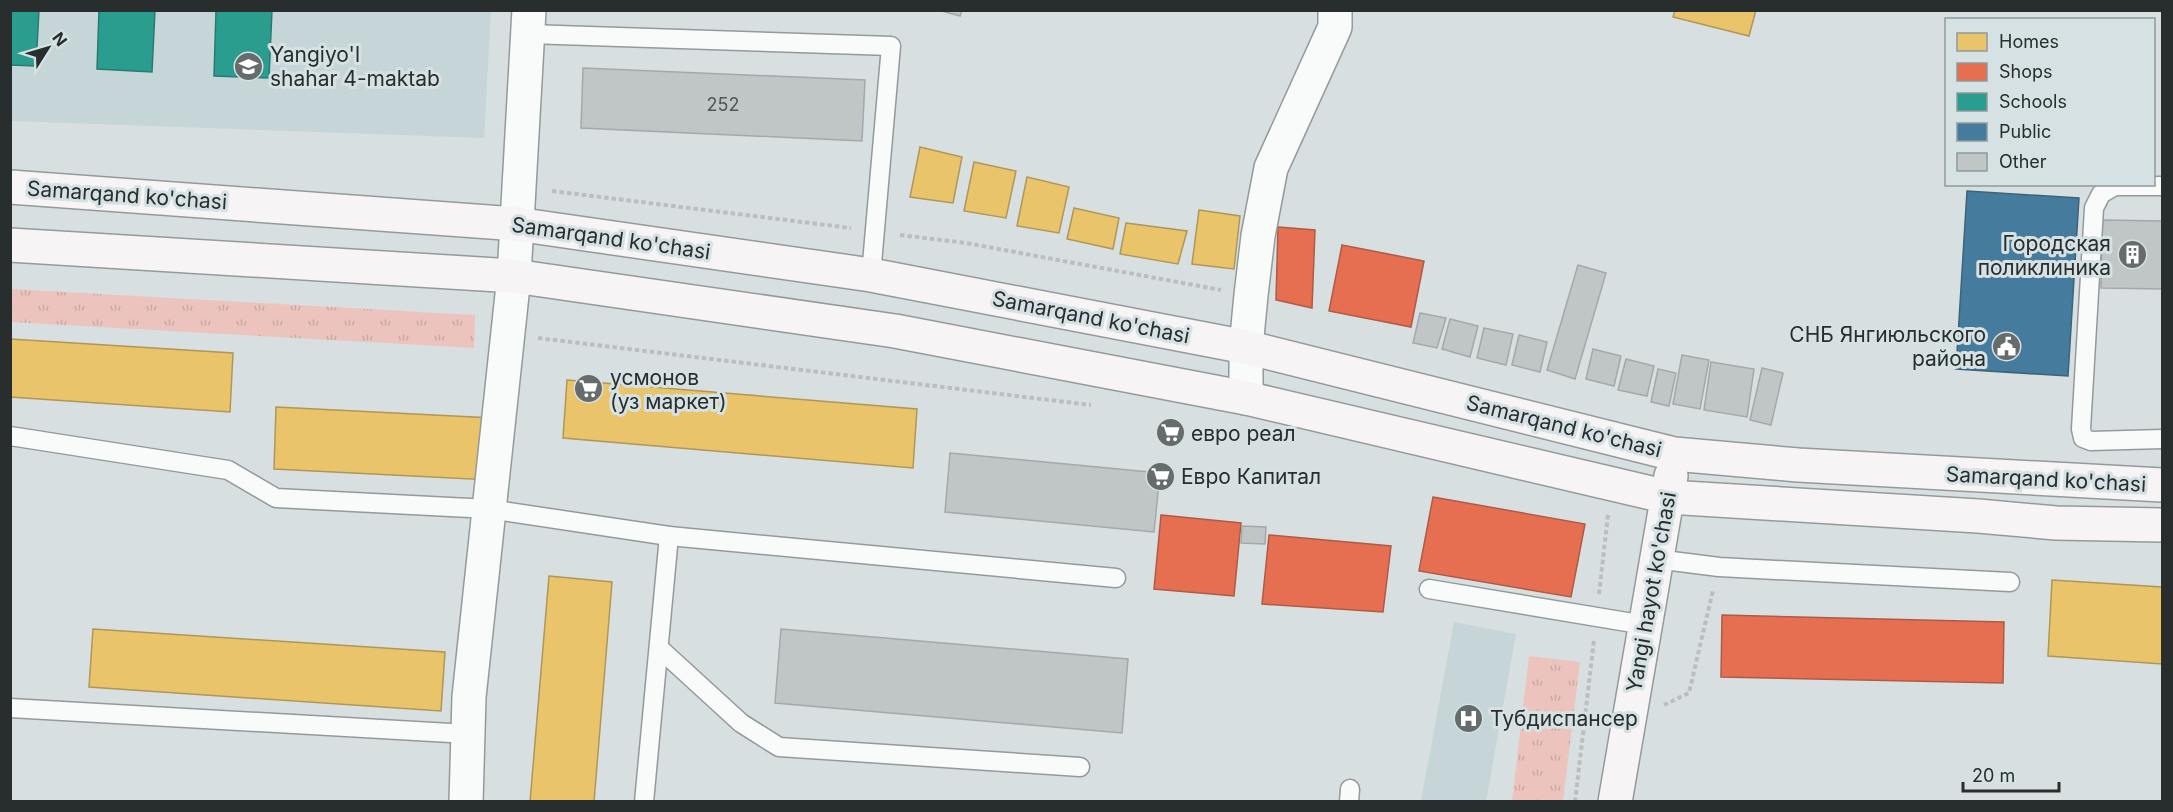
<svg xmlns="http://www.w3.org/2000/svg" width="2173" height="812" font-family="Inter,sans-serif">
  <defs>
    <pattern id="grass-tufts" width="24" height="20" patternUnits="userSpaceOnUse" patternTransform="scale(1.5)"><rect width="24" height="20" fill="#edc4bd"/><path d="M3 7l-1-3M5 7V3M7 7l1-3M15 17l-1-3M17 17v-4M19 17l1-3" fill="none" stroke="#cba9a3"/></pattern>
  </defs>
  <rect width="100%" height="100%" fill="#d8dfe0"/>
  <g fill="#c6d5d7">
    <path d="M 11,11 L 491,11 L 484,138 L 11,121 Z"/>
    <path d="M 1454,622 L 1516,634 L 1486,801 L 1421,801 Z"/>
  </g>
  <g fill="url(#grass-tufts)">
    <path d="M 11,289 L 475,315 L 474,348 L 11,322 Z"/>
    <path d="M 1529,656 L 1580,662 L 1563,801 L 1512,801 Z"/>
  </g>
  <g fill="#e9c46a" stroke="#af9758" stroke-width="1.5">
    <path d="M 1675,10 L 1756,10 L 1749,36 L 1673,17 Z"/>
    <path d="M 920,147 L 962,157 L 953,203 L 910,197 Z"/>
    <path d="M 974,162 L 1016,171 L 1006,218 L 964,211 Z"/>
    <path d="M 1027,177 L 1069,187 L 1059,233 L 1017,226 Z"/>
    <path d="M 1074,208 L 1119,218 L 1113,249 L 1067,239 Z"/>
    <path d="M 1199,210 L 1240,216 L 1234,269 L 1192,264 Z"/>
    <path d="M 1126,223 L 1187,231 L 1178,264 L 1120,254 Z"/>
    <path d="M 10,339 L 233,353 L 230,412 L 10,397 Z"/>
    <path d="M 567,380 L 917,409 L 913,468 L 563,438 Z"/>
    <path d="M 276,407 L 493,418 L 491,480 L 274,469 Z"/>
    <path d="M 549,576 L 612,582 L 594,802 L 530,802 Z"/>
    <path d="M 2052,580 L 2162,587 L 2162,664 L 2048,656 Z"/>
    <path d="M 93,629 L 445,652 L 441,711 L 89,687 Z"/>
  </g>
  <g fill="#e76f51" stroke="#ae5b46" stroke-width="1.5">
    <path d="M 1278,227 L 1315,230 L 1312,308 L 1276,300 Z"/>
    <path d="M 1342,245 L 1424,261 L 1411,327 L 1329,311 Z"/>
    <path d="M 1433,497 L 1585,524 L 1571,597 L 1419,571 Z"/>
    <path d="M 1161,515 L 1241,523 L 1234,596 L 1154,589 Z"/>
    <path d="M 1269,535 L 1391,546 L 1383,612 L 1262,604 Z"/>
    <path d="M 1722,615 L 2004,622 L 2003,683 L 1721,677 Z"/>
  </g>
  <g fill="#2a9d8f" stroke="#297b72" stroke-width="1.5">
    <path d="M 10,10 L 39,10 L 36,66 L 10,65 Z"/>
    <path d="M 99,10 L 155,10 L 152,72 L 97,69 Z"/>
    <path d="M 216,10 L 272,10 L 269,78 L 214,76 Z"/>
  </g>
  <path fill="#457b9d" stroke="#3c647b" stroke-width="1.5" d="M 1967,191 L 2079,198 L 2068,376 L 1956,369 Z"/>
  <g fill="#c0c5c6" stroke="#a3a9a9" stroke-width="1.5">
    <path d="M 938,10 L 962,10 L 960,16 Z"/>
    <path d="M 583,68 L 865,80 L 862,141 L 581,128 Z"/>
    <path d="M 2102,220 L 2162,221 L 2162,289 L 2101,288 Z"/>
    <path d="M 1578,265 L 1606,273 L 1575,379 L 1547,370 Z"/>
    <path d="M 1420,313 L 1446,318 L 1437,348 L 1413,343 Z"/>
    <path d="M 1450,319 L 1478,326 L 1470,357 L 1442,349 Z"/>
    <path d="M 1484,328 L 1513,334 L 1506,365 L 1477,358 Z"/>
    <path d="M 1519,335 L 1547,342 L 1540,372 L 1512,365 Z"/>
    <path d="M 1593,349 L 1621,356 L 1614,386 L 1586,379 Z"/>
    <path d="M 1682,355 L 1709,360 L 1700,409 L 1673,404 Z"/>
    <path d="M 1626,359 L 1654,366 L 1647,396 L 1618,390 Z"/>
    <path d="M 1711,362 L 1754,369 L 1747,417 L 1704,410 Z"/>
    <path d="M 1762,368 L 1783,373 L 1771,425 L 1750,420 Z"/>
    <path d="M 1658,369 L 1676,373 L 1669,406 L 1651,402 Z"/>
    <path d="M 950,453 L 1160,473 L 1154,532 L 945,512 Z"/>
    <path d="M 1242,526 L 1266,527 L 1265,544 L 1241,543 Z"/>
    <path d="M 781,629 L 1128,659 L 1122,733 L 775,703 Z"/>
  </g>
  <g fill="none" stroke-linecap="round" stroke-linejoin="round">
    <defs>
      <g id="lane">
        <path d="M 528,34 L 891,46 L 871,275"/>
        <path d="M 2162,186 L 2115,186 L 2101,194 L 2094,208 L 2081,429 L 2083,438 L 2091,441 L 2162,439"/>
        <path d="M 10,436 L 228,470 L 276,498 L 489,509 L 669,536 L 644,802"/>
        <path d="M 669,536 L 1116,578"/>
        <path d="M 1656,559 L 1719,567 L 2010,582"/>
        <path d="M 1429,589 L 1645,625"/>
        <path d="M 659,648 L 741,723 L 779,747 L 1080,767"/>
        <path d="M 10,708 L 468,734"/>
        <path d="M 1349,802 L 1350,789"/>
      </g>
      <g id="street">
        <path d="M 1246,398 L 1246,347 L 1251,295 L 1258,236 L 1271,168 L 1335,27 L 1335,10"/>
        <path d="M 466,802 L 469,697 L 514,276 L 529,10"/>
      </g>
      <g id="secondary">
        <path d="M 10,187 L 516,224 L 871,275 L 1246,347 L 1674,454 L 1798,465 L 2162,485"/>
        <path d="M 10,245 L 514,276 L 895,331 L 1246,398 L 1668,497 L 1978,516 L 2056,523 L 2162,525"/>
        <path d="M 1615,802 L 1671,476"/>
      </g>
    </defs>
    <use href="#lane" stroke="#949a9a" stroke-width="21"/>
    <use href="#street" stroke="#949a9a" stroke-width="36"/>
    <use href="#secondary" stroke="#949a9a" stroke-width="36"/>
    <g stroke="#bcbdbe" stroke-width="4" stroke-dasharray="4.5 3" stroke-linecap="butt">
      <path d="M 552,191 L 851,228"/>
      <path d="M 900,235 L 966,243 L 1221,290"/>
      <path d="M 538,338 L 1091,405"/>
      <path d="M 1599,594 L 1608,515"/>
      <path d="M 1664,705 L 1689,693 L 1713,590"/>
      <path d="M 1575,802 L 1594,640"/>
    </g>
    <use href="#lane" stroke="#f9fafa" stroke-width="18"/>
    <use href="#street" stroke="#f9fafa" stroke-width="33"/>
    <use href="#secondary" stroke="#f6f4f4" stroke-width="33"/>
  </g>
  <defs>
    <symbol id="school-disc" viewBox="-11 -11 22 22"><circle r="9.5" fill="#666b6c" stroke="#d5e1e3"/><path d="M0-5L7-2L0 1L-7-2ZM-4 1L0 2.5L4 1V4Q0 6-4 4Z" fill="#fff"/></symbol>
    <symbol id="building-disc" viewBox="-11 -11 22 22"><circle r="9.5" fill="#666b6c" stroke="#d5e1e3"/><path d="M-4-6H4V6H1V3H-1V6H-4ZM-2.5-4.3h1.7v1.8h-1.7ZM.8-4.3h1.7v1.8H.8ZM-2.5-1h1.7V.8h-1.7ZM.8-1h1.7V.8H.8Z" fill="#fff"/></symbol>
    <symbol id="civic-disc" viewBox="-11 -11 22 22"><circle r="9.5" fill="#666b6c" stroke="#d5e1e3"/><path d="M-.6-6.5H3V-4.5H.6V-3L4-1V1h2V6H-6V1h2V-1L-.6-3ZM-1.2 2.5V6h2.4V2.5Z" fill="#fff"/></symbol>
    <symbol id="supermarket-disc" viewBox="-11 -11 22 22"><circle r="9.5" fill="#666b6c" stroke="#d5e1e3"/><path d="M-6-5.5h2.5l.6 2H6L4.5 2H-2.5L-4.4-4H-6ZM-1.5 3.2a1.3 1.3 0 1 0 .1 0ZM3 3.2a1.3 1.3 0 1 0 .1 0Z" fill="#fff"/></symbol>
    <symbol id="hospital-disc" viewBox="-11 -11 22 22"><circle r="9.5" fill="#666b6c" stroke="#d5e1e3"/><path d="M-5-5h3v3.5h4V-5h3V5h-3V1.5h-4V5h-3Z" fill="#fff"/></symbol>
  </defs>
  <g fill-rule="evenodd">
    <use href="#school-disc" x="232" y="50" width="33" height="33"/>
    <use href="#building-disc" x="2116" y="238" width="33" height="33"/>
    <use href="#civic-disc" x="1990" y="330" width="33" height="33"/>
    <use href="#supermarket-disc" x="572" y="372" width="33" height="33"/>
    <use href="#supermarket-disc" x="1154" y="416" width="33" height="33"/>
    <use href="#supermarket-disc" x="1144" y="460" width="33" height="33"/>
    <use href="#hospital-disc" x="1452" y="702" width="33" height="33"/>
  </g>
  <g text-anchor="middle" dominant-baseline="central" stroke-width="6" stroke-linejoin="round" paint-order="stroke">
    <g font-size="18" fill="#505656">
      <text x="723" y="104">252</text>
    </g>
    <g font-size="21" fill="#282d2d" stroke="#d5e1e3" text-anchor="start">
      <text x="270" y="54">Yangiyo'l<tspan x="270" dy="24">shahar 4-maktab</tspan></text>
      <text x="2111" y="243" text-anchor="end">Городская<tspan x="2111" dy="24">поликлиника</tspan></text>
      <text x="1986" y="334" text-anchor="end">СНБ Янгиюльского<tspan x="1986" dy="24">района</tspan></text>
      <text x="610" y="377">усмонов<tspan x="610" dy="24">(уз маркет)</tspan></text>
      <text x="1191" y="433">евро реал</text>
      <text x="1181" y="476">Евро Капитал</text>
      <text x="1490" y="718">Тубдиспансер</text>
    </g>
    <g font-size="21" fill="#282d2d" stroke="#d5e1e3">
      <text transform="translate(127 195) rotate(4)">Samarqand ko'chasi</text>
      <text transform="translate(611 238) rotate(8)">Samarqand ko'chasi</text>
      <text transform="translate(1091 317) rotate(11)">Samarqand ko'chasi</text>
      <text transform="translate(1564 426) rotate(14)">Samarqand ko'chasi</text>
      <text transform="translate(2046 479) rotate(3)">Samarqand ko'chasi</text>
      <text transform="translate(1651 592) rotate(-80)">Yangi hayot ko'chasi</text>
    </g>
  </g>
  <rect width="2173" height="812" fill="none" stroke="#282d2d" stroke-width="24"/>
  <rect x="1945" y="18" width="210" height="168" fill="#d5e1e3" stroke="#90999a" stroke-width="1.5"/>
  <rect x="1957" y="33" width="30" height="18" fill="#e9c46a" stroke="#90999a" stroke-width="1.5"/>
  <text x="1999" y="48" font-size="18" fill="#282d2d">Homes</text>
  <rect x="1957" y="63" width="30" height="18" fill="#e76f51" stroke="#90999a" stroke-width="1.5"/>
  <text x="1999" y="78" font-size="18" fill="#282d2d">Shops</text>
  <rect x="1957" y="93" width="30" height="18" fill="#2a9d8f" stroke="#90999a" stroke-width="1.5"/>
  <text x="1999" y="108" font-size="18" fill="#282d2d">Schools</text>
  <rect x="1957" y="123" width="30" height="18" fill="#457b9d" stroke="#90999a" stroke-width="1.5"/>
  <text x="1999" y="138" font-size="18" fill="#282d2d">Public</text>
  <rect x="1957" y="153" width="30" height="18" fill="#c0c5c6" stroke="#90999a" stroke-width="1.5"/>
  <text x="1999" y="168" font-size="18" fill="#282d2d">Other</text>
  <g transform="translate(48 48) rotate(53)" stroke="#d5e1e3" stroke-width="4.5" paint-order="stroke">
  <path d="M0-4.5L10 22L0 15L-10 22Z" fill="#282d2d"/>
  <text y="-9" font-size="16" font-weight="bold" text-anchor="middle" fill="#282d2d">N</text>
  </g>
  <path d="M1963 782v9h96v-9" fill="none" stroke="#282d2d" stroke-width="3"/>
  <text x="1972" y="782" font-size="18" fill="#282d2d" stroke="#d5e1e3" stroke-width="4.5" paint-order="stroke">20 m</text>
</svg>
